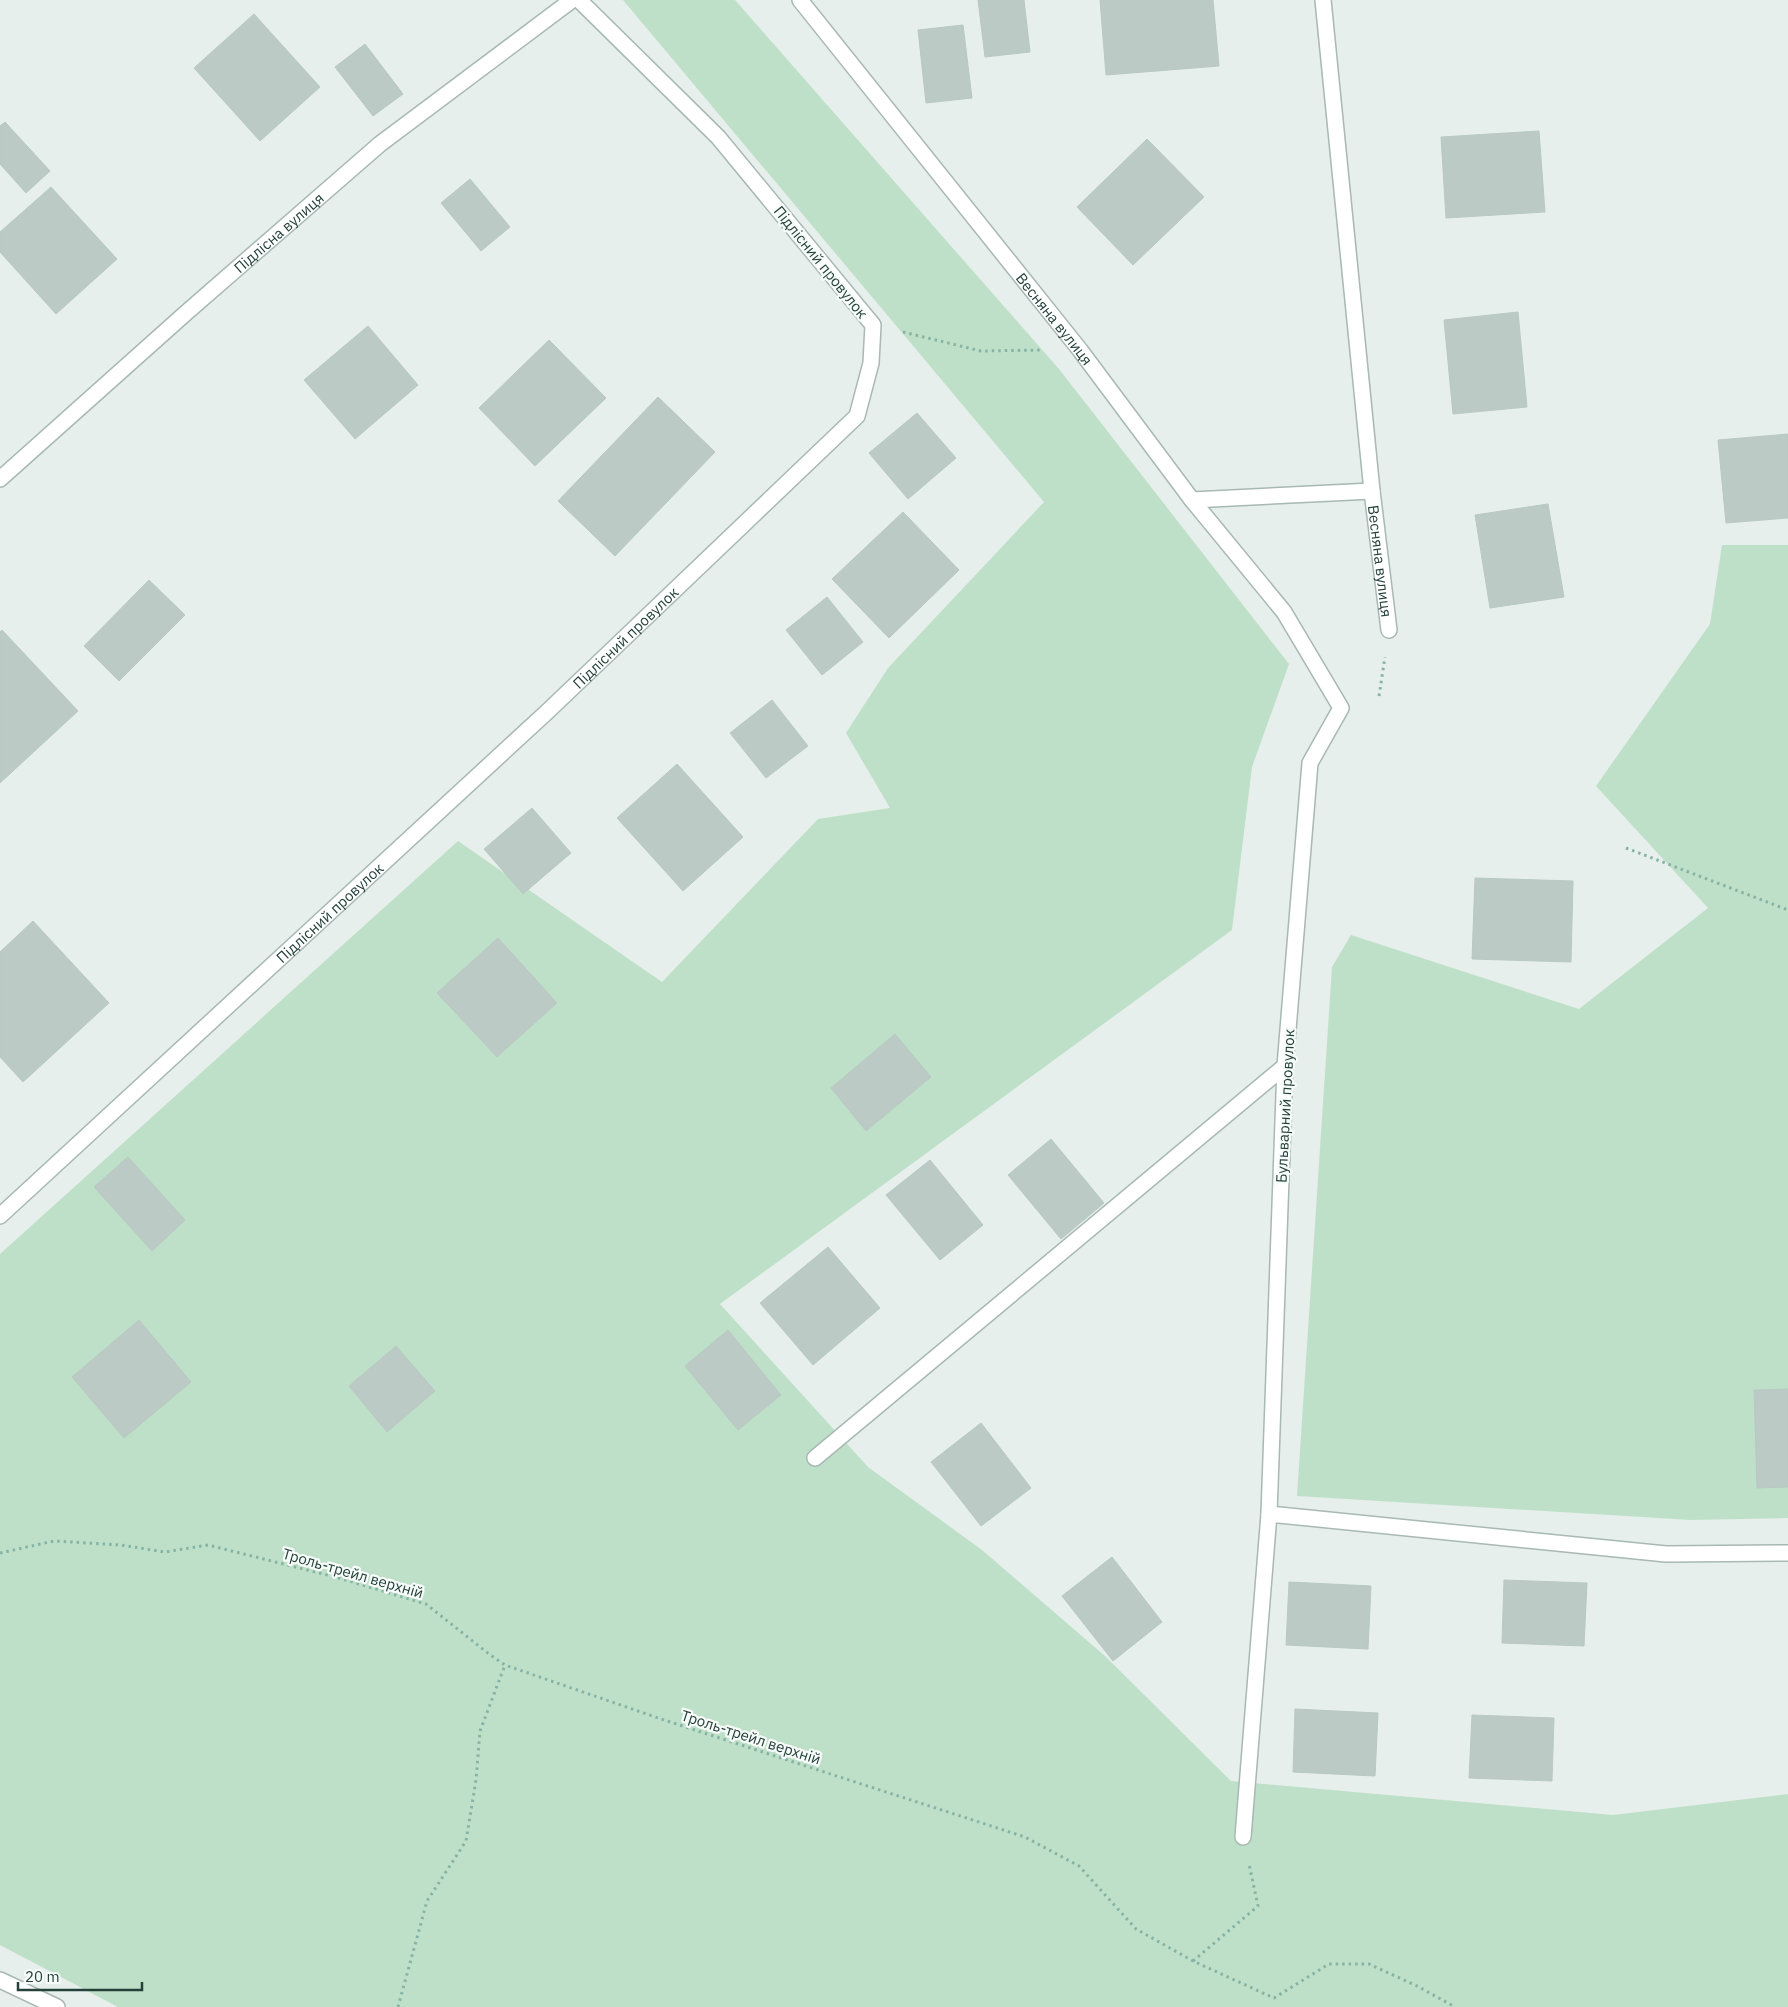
<svg xmlns="http://www.w3.org/2000/svg" width="1788" height="2007" font-family="'IBM Plex Sans',sans-serif">
  <rect width="100%" height="100%" fill="#e6efeb"/>
  <g fill="#bfe0c8">
    <path d="M 623,0 L 735,0 L 1059,369 L 1289,664 L 1252,767 L 1232,930 L 720,1304 L 868,1467 L 982,1550 L 1105,1656 L 1231,1781 L 1613,1815 L 1788,1794 L 1788,2007 L 118,2007 L 0,1945 L 0,1254 L 458,841 L 662,982 L 818,819 L 890,808 L 846,733 L 888,668 L 1044,502 Z"/>
    <path d="M 1722,545 L 1788,545 L 1788,1518 L 1691,1520 L 1297,1496 L 1332,967 L 1351,935 L 1579,1009 L 1708,908 L 1596,786 L 1710,624 Z"/>
  </g>
  <g fill="#bbcac4" stroke="#b8c9c2">
    <path d="M 978,0 L 1024,0 L 1030,52 L 985,57 Z"/>
    <path d="M 1100,0 L 1213,0 L 1219,66 L 1106,75 Z"/>
    <path d="M 254,14 L 320,87 L 260,141 L 194,68 Z"/>
    <path d="M 963,25 L 972,98 L 926,103 L 918,30 Z"/>
    <path d="M 365,44 L 403,94 L 373,116 L 335,67 Z"/>
    <path d="M 5,122 L 50,171 L 26,193 L 0,164 L 0,126 Z"/>
    <path d="M 1539,131 L 1545,212 L 1446,218 L 1441,137 Z"/>
    <path d="M 1147,139 L 1204,197 L 1133,265 L 1077,207 Z"/>
    <path d="M 470,179 L 510,227 L 481,251 L 441,203 Z"/>
    <path d="M 51,187 L 117,259 L 56,314 L 0,252 L 0,232 Z"/>
    <path d="M 1518,312 L 1527,407 L 1453,414 L 1444,320 Z"/>
    <path d="M 368,326 L 418,385 L 355,439 L 304,380 Z"/>
    <path d="M 549,340 L 606,398 L 535,466 L 479,408 Z"/>
    <path d="M 658,397 L 715,452 L 615,556 L 558,501 Z"/>
    <path d="M 917,413 L 956,458 L 908,499 L 869,453 Z"/>
    <path d="M 1788,434 L 1788,518 L 1726,523 L 1718,440 Z"/>
    <path d="M 1548,504 L 1564,597 L 1490,608 L 1475,515 Z"/>
    <path d="M 903,512 L 959,570 L 889,638 L 832,579 Z"/>
    <path d="M 149,580 L 185,615 L 119,681 L 84,646 Z"/>
    <path d="M 827,597 L 863,642 L 822,675 L 786,630 Z"/>
    <path d="M 2,630 L 78,711 L 0,783 L 0,632 Z"/>
    <path d="M 772,700 L 808,746 L 766,778 L 730,733 Z"/>
    <path d="M 677,764 L 743,837 L 683,891 L 617,818 Z"/>
    <path d="M 532,808 L 571,853 L 523,894 L 484,849 Z"/>
    <path d="M 1475,878 L 1573,881 L 1571,962 L 1472,959 Z"/>
    <path d="M 33,921 L 109,1003 L 23,1082 L 0,1057 L 0,952 Z"/>
    <path d="M 498,938 L 557,1003 L 497,1057 L 437,993 Z"/>
    <path d="M 895,1034 L 931,1077 L 866,1131 L 831,1088 Z"/>
    <path d="M 1051,1139 L 1104,1203 L 1061,1239 L 1008,1175 Z"/>
    <path d="M 128,1157 L 185,1220 L 152,1251 L 94,1187 Z"/>
    <path d="M 930,1160 L 983,1225 L 940,1260 L 886,1195 Z"/>
    <path d="M 828,1247 L 880,1308 L 813,1365 L 760,1303 Z"/>
    <path d="M 139,1320 L 191,1382 L 124,1438 L 72,1377 Z"/>
    <path d="M 728,1330 L 781,1395 L 738,1430 L 685,1366 Z"/>
    <path d="M 396,1346 L 435,1391 L 387,1432 L 349,1386 Z"/>
    <path d="M 1788,1389 L 1788,1487 L 1757,1488 L 1754,1390 Z"/>
    <path d="M 981,1423 L 1031,1488 L 981,1526 L 931,1462 Z"/>
    <path d="M 1112,1557 L 1162,1622 L 1113,1661 L 1062,1596 Z"/>
    <path d="M 1504,1580 L 1587,1583 L 1584,1646 L 1502,1643 Z"/>
    <path d="M 1289,1582 L 1371,1586 L 1368,1649 L 1286,1645 Z"/>
    <path d="M 1295,1709 L 1378,1713 L 1375,1776 L 1293,1772 Z"/>
    <path d="M 1472,1715 L 1554,1718 L 1552,1781 L 1469,1778 Z"/>
  </g>
  <g fill="none" stroke-linecap="round" stroke-linejoin="round">
    <defs>
      <g id="minor">
        <path id="s1" d="M 800,0 L 1080,350 L 1192,500 L 1372,491"/>
        <path id="s2" d="M 1323,0 L 1372,491 L 1389,630"/>
        <path id="s3" d="M 0,479 L 187,312 L 380,144 L 572,0"/>
        <path d="M 1192,500 L 1284,612 L 1341,708 L 1310,763 L 1285,1066 L 1269,1514 L 1243,1837"/>
        <path id="s4" d="M 0,1216 L 548,711 L 857,416 L 871,363 L 873,325 L 718,137 L 579,0"/>
        <path d="M 815,1458 L 1285,1066"/>
        <path d="M 1269,1514 L 1666,1554 L 1788,1553"/>
        <path d="M 0,1980 L 57,2007"/>
      </g>
    </defs>
    <use href="#minor" stroke="#a8b8b2" stroke-width="18"/>
    <g stroke="#86b3a5" stroke-width="3" stroke-dasharray="2.5 4" stroke-linecap="butt">
      <path d="M 903,332 L 981,351 L 1042,350"/>
      <path d="M 1379,696 L 1385,657"/>
      <path d="M 1626,848 L 1788,910"/>
      <path d="M 0,1553 L 54,1541 L 121,1545 L 165,1552 L 208,1545 L 339,1578 L 426,1604 L 489,1654 L 505,1665 L 664,1720 L 1025,1837 L 1079,1866 L 1136,1929 L 1193,1961 L 1274,1998 L 1329,1964 L 1369,1964 L 1417,1986 L 1455,2007"/>
      <path d="M 1193,1961 L 1258,1906 L 1249,1864"/>
      <path d="M 398,2007 L 427,1901 L 466,1841 L 476,1780 L 480,1731 L 505,1665"/>
    </g>
    <use href="#minor" stroke="#fff" stroke-width="15"/>
  </g>
  <g text-anchor="middle" dominant-baseline="central" stroke-width="4.5" stroke-linejoin="round" paint-order="stroke">
    <g font-size="15" fill="#24423a" stroke="#f7fbf9">
      <text stroke="none"><textPath href="#s3" startOffset="372">Підлісна вулиця</textPath></text>
      <text transform="translate(821 262) rotate(51)">Підлісний провулок</text>
      <text stroke="none"><textPath href="#s1" startOffset="408">Весняна вулиця</textPath></text>
      <text stroke="none"><textPath href="#s2" startOffset="564">Весняна вулиця</textPath></text>
      <text stroke="none"><textPath href="#s4" startOffset="852">Підлісний провулок</textPath></text>
      <text stroke="none"><textPath href="#s4" startOffset="448">Підлісний провулок</textPath></text>
      <text transform="translate(1285 1106) rotate(-87)">Бульварний провулок</text>
      <text transform="translate(353 1573) rotate(16)">Троль-трейл верхній</text>
      <text transform="translate(751 1737) rotate(18)">Троль-трейл верхній</text>
    </g>
  </g>
  <path d="M18 1982v8h124v-8" fill="none" stroke="#24423a" stroke-width="2.5"/>
  <text x="25" y="1982" font-size="15" fill="#24423a" stroke="#f7fbf9" stroke-width="4" paint-order="stroke">20 m</text>
</svg>
